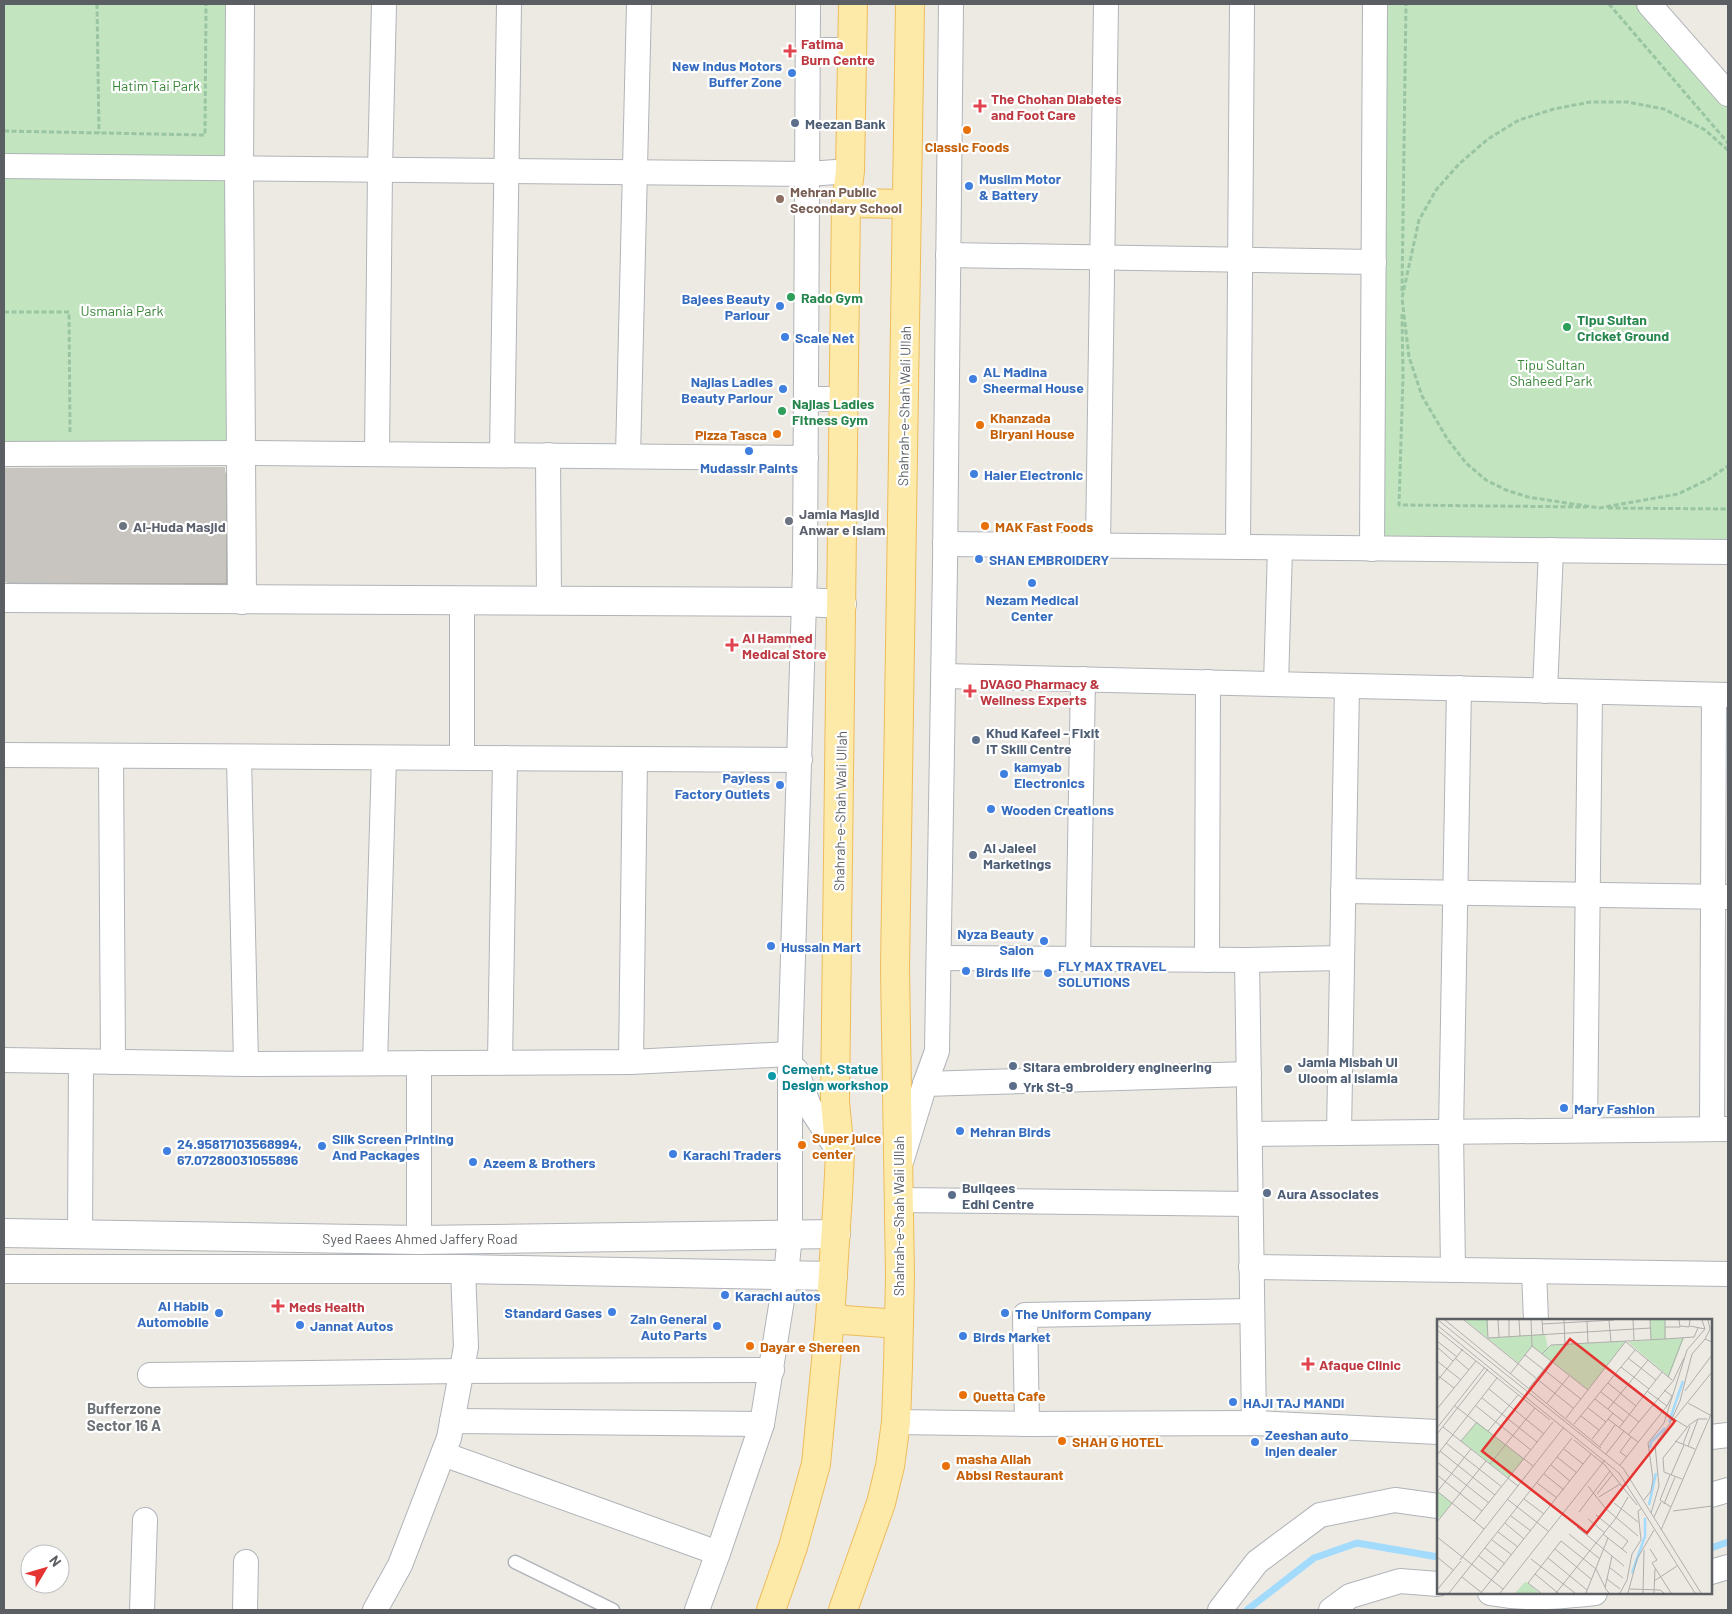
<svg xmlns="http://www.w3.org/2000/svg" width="1732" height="1614" font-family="Barlow,sans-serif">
  <defs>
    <filter id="shadow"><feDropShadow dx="3" dy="5.5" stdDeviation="0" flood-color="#0004"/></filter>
  </defs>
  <rect width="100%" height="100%" fill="#edeae3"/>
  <g fill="#c2e4bf">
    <path d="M 4,4 L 240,4 L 241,453 L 4,454 Z"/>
    <path d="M 1375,4 L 1649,4 L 1728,94 L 1728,552 L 1372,549 Z"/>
  </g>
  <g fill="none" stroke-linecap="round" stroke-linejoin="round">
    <g stroke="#a3dbfd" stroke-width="7">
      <path d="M 1711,1548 L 1728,1542"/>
      <path d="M 1247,1610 L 1314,1558 L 1357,1543 L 1438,1557"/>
    </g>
  </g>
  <path fill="#c8c5c0" filter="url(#shadow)" d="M 225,467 L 226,583 L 4,582 L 4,468 Z"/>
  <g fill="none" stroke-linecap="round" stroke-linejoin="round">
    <defs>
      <path id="service" d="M 515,1562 L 613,1610"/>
      <g id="minor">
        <path d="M 1649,4 L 1728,94"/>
        <path d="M 809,50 L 853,50"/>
        <path d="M 4,166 L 808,174 L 850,171"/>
        <path d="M 948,255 L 1374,262"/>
        <path d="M 806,399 L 844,399"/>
        <path d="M 4,454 L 241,453 L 806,458"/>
        <path d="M 377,454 L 380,170 L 384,4"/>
        <path d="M 502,455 L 509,4"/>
        <path d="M 548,455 L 549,601"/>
        <path d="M 628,456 L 639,4"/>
        <path d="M 945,544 L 1728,552"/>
        <path d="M 1098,545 L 1106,4"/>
        <path d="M 1238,547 L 1242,4"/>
        <path d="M 1372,549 L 1375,4"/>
        <path d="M 944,676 L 1728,695"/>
        <path d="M 1276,684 L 1280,548"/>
        <path d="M 1545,691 L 1551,550"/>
        <path d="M 4,755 L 800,760"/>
        <path d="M 111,756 L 113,1062"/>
        <path d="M 239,757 L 246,1064"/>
        <path d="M 462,758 L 462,601"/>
        <path d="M 1343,891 L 1728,897"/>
        <path d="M 939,958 L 1247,960 L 1342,958"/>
        <path d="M 1078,959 L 1083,679"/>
        <path d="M 1207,960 L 1208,682"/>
        <path d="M 1247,960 L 1254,1423"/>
        <path d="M 4,1060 L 246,1064 L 631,1062 L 790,1054"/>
        <path d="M 500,1062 L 505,758"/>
        <path d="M 631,1062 L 635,759"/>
        <path d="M 375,1063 L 384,758"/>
        <path d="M 419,1063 L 419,1240"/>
        <path d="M 796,1070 L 809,1106 L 840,1153"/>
        <path d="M 925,1084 L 1249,1074"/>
        <path d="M 1712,1129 L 1714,695"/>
        <path d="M 1585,1130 L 1590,692"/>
        <path d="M 1339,1133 L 1347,686"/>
        <path d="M 1250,1134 L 1728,1129"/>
        <path d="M 902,1159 L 925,1084 L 937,1051 L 945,565 L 951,4"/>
        <path d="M 899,1200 L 1250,1204"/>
        <path d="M 80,1234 L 81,1062"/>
        <path d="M 1251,1267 L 1728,1274"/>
        <path d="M 1453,1270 L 1451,1132 L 1459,688"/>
        <path d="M 1534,1271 L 1536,1320"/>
        <path d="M 150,1375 L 461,1371 L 772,1370"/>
        <path d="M 452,1421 L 762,1424"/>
        <path d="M 896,1422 L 1027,1424 L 1254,1423 L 1438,1432"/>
        <path d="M 1027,1424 L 1025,1315 L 1252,1311"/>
        <path d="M 1711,1437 L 1728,1435"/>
        <path d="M 443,1454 L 718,1553"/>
        <path d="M 1711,1495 L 1728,1490"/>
        <path d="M 1711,1572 L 1728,1567"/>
        <path d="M 1490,1593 C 1527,1600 1558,1597 1595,1593"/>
        <path d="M 142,1610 L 145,1520"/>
        <path d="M 245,1610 L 246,1562"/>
        <path d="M 375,1610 L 400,1565 L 449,1438 L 466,1347 L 463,1269"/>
        <path d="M 697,1610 L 718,1553 L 762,1424 L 786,1275 L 790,1235 L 790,1054 L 805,569 L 808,4"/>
        <path d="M 1220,1610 L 1257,1562 L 1320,1515 L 1395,1500 L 1438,1506"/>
        <path d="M 1331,1610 L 1350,1596 L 1400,1581 L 1438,1584"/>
      </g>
      <g id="tertiary">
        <path d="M 240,4 L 239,168 L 242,600"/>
        <path d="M 4,598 L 804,602 L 842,604"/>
      </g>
      <g id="secondary">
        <path d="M 4,1233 L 419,1240 L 836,1234"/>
        <path d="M 4,1269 L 463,1269 L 833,1276"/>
      </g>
      <g id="primary">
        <path d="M 846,203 L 907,204"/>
        <path d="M 830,1319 L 899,1324"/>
        <path d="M 771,1610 L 793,1547 L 816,1464 L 830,1319 L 838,1195 L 840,1153 L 835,1102 L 846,203 L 850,171 L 853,4"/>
        <path d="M 843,1610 L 881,1503 L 890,1466 L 896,1422 L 898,1366 L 900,1276 L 895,968 L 910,4"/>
      </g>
    </defs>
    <use href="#service" stroke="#b0b4b8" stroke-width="15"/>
    <use href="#minor" stroke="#b0b4b8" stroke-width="26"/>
    <use href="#tertiary" stroke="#b0b4b8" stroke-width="30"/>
    <use href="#secondary" stroke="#afb3b8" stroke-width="30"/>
    <use href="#primary" stroke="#eebc5b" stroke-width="30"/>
    <g stroke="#99c5a3" stroke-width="3" stroke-dasharray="5 2.5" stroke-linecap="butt">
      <path d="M 97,4 L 99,133"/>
      <path d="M 1609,4 L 1728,143"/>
      <path d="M 4,131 L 205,135 L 206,4"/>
      <path d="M 1728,150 L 1705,130 L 1664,109 L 1627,102 L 1590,102 L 1554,109 L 1519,120 L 1488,139 L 1459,164 L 1436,190 L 1419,220 L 1402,298 L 1409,357 L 1422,396 L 1448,440 L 1466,463 L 1486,480 L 1506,490 L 1528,497 L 1599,508 L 1678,494 L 1709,479 L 1728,466"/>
      <path d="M 1402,291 L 1406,4"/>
      <path d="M 4,312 L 69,312 L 70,433"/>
      <path d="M 1402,314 L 1403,377 L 1399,505 L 1587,507"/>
      <path d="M 1608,508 L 1728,509"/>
    </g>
    <use href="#service" stroke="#fff" stroke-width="12"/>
    <use href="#minor" stroke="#fff" stroke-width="24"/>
    <use href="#tertiary" stroke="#fff" stroke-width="28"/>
    <use href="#secondary" stroke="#fff" stroke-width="28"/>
    <use href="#primary" stroke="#fdeaa8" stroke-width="28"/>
  </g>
  <g fill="#e0444e" stroke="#fff" stroke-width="2">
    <path d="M787.5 43.5h5v5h5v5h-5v5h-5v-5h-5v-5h5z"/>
    <path d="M977.5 98.5h5v5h5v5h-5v5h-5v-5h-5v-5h5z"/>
    <path d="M729.5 637.5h5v5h5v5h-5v5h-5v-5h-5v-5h5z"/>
    <path d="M967.5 683.5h5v5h5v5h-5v5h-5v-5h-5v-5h5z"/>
    <path d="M275.5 1298.5h5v5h5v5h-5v5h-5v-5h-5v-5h5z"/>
    <path d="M1305.5 1356.5h5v5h5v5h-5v5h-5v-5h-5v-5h5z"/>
  </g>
  <g fill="#3f7fe0" stroke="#fff" stroke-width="2">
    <circle cx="792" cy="73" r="5"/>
    <circle cx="969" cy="186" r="5"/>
    <circle cx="780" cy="306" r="5"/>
    <circle cx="785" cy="337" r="5"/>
    <circle cx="973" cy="379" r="5"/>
    <circle cx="783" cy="389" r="5"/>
    <circle cx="749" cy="451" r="5"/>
    <circle cx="974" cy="474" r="5"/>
    <circle cx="979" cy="559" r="5"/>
    <circle cx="1032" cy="583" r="5"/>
    <circle cx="1004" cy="774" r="5"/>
    <circle cx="780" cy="785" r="5"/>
    <circle cx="991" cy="809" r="5"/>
    <circle cx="1044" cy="941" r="5"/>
    <circle cx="771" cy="946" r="5"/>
    <circle cx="966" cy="971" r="5"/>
    <circle cx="1048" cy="973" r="5"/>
    <circle cx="1564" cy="1108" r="5"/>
    <circle cx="960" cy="1131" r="5"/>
    <circle cx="322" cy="1146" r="5"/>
    <circle cx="167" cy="1151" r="5"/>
    <circle cx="673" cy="1154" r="5"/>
    <circle cx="473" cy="1162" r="5"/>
    <circle cx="725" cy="1295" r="5"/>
    <circle cx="612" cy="1312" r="5"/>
    <circle cx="219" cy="1313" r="5"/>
    <circle cx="1005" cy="1313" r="5"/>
    <circle cx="300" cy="1325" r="5"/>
    <circle cx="717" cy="1326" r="5"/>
    <circle cx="963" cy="1336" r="5"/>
    <circle cx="1233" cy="1402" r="5"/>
    <circle cx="1255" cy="1442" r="5"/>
  </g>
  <g fill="#5c6f8a" stroke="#fff" stroke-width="2">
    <circle cx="795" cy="123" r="5"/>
    <circle cx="976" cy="740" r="5"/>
    <circle cx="973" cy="855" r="5"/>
    <circle cx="1013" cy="1066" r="5"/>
    <circle cx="1288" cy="1069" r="5"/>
    <circle cx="1013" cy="1086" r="5"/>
    <circle cx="1267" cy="1193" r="5"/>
    <circle cx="952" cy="1195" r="5"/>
  </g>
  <g fill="#e8710a" stroke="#fff" stroke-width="2">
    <circle cx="967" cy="130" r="5"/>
    <circle cx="980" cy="425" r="5"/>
    <circle cx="777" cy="434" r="5"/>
    <circle cx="985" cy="526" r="5"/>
    <circle cx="802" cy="1145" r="5"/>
    <circle cx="750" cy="1346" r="5"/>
    <circle cx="963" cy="1395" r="5"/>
    <circle cx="1062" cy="1441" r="5"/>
    <circle cx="946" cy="1466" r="5"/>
  </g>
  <circle fill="#8d6e63" stroke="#fff" stroke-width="2" cx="780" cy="199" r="5"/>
  <g fill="#2e9e5b" stroke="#fff" stroke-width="2">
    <circle cx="791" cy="297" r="5"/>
    <circle cx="1567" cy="327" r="5"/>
    <circle cx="782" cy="411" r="5"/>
  </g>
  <g fill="#6b7280" stroke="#fff" stroke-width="2">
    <circle cx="789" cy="521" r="5"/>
    <circle cx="123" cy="526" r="5"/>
  </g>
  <circle fill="#0f9aa8" stroke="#fff" stroke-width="2" cx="772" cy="1076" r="5"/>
  <g text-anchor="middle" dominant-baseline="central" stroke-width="4.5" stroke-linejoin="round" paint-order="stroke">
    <g font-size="14" font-weight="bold" fill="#be3a42" stroke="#fff" text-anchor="start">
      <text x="801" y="43">Fatima<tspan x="801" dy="16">Burn Centre</tspan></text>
      <text x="991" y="98">The Chohan Diabetes<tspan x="991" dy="16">and Foot Care</tspan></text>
      <text x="742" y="637">Al Hammed<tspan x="742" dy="16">Medical Store</tspan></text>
      <text x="980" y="683">DVAGO Pharmacy &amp;<tspan x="980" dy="16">Wellness Experts</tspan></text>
      <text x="289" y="1306">Meds Health</text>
      <text x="1319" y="1364">Afaque Clinic</text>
    </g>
    <g font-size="14" font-weight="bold" fill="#366cbe" stroke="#fff" text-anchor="start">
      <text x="782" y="65" text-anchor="end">New Indus Motors<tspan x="782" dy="16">Buffer Zone</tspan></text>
      <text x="979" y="178">Muslim Motor<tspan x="979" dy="16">&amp; Battery</tspan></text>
      <text x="770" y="298" text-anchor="end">Bajees Beauty<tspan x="770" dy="16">Parlour</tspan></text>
      <text x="795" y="337">Scale Net</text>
      <text x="983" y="371">AL Madina<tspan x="983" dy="16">Sheermal House</tspan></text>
      <text x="773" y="381" text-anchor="end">Najlas Ladies<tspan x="773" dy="16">Beauty Parlour</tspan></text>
      <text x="749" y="467" text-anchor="middle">Mudassir Paints</text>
      <text x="984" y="474">Haier Electronic</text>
      <text x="989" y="559">SHAN EMBROIDERY</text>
      <text x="1032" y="599" text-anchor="middle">Nezam Medical<tspan x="1032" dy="16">Center</tspan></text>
      <text x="1014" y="766">kamyab<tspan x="1014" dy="16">Electronics</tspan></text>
      <text x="770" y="777" text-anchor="end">Payless<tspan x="770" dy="16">Factory Outlets</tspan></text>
      <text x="1001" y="809">Wooden Creations</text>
      <text x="1034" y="933" text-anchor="end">Nyza Beauty<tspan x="1034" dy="16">Salon</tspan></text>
      <text x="781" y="946">Hussain Mart</text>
      <text x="1058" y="965">FLY MAX TRAVEL<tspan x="1058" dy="16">SOLUTIONS</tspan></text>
      <text x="976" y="971">Birds life</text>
      <text x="1574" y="1108">Mary Fashion</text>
      <text x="970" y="1131">Mehran Birds</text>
      <text x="332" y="1138">Silk Screen Printing<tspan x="332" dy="16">And Packages</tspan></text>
      <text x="177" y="1143">24.95817103568994,<tspan x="177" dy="16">67.07280031055896</tspan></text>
      <text x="683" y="1154">Karachi Traders</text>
      <text x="483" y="1162">Azeem &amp; Brothers</text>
      <text x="735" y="1295">Karachi autos</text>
      <text x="209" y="1305" text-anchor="end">Al Habib<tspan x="209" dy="16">Automobile</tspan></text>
      <text x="602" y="1312" text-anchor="end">Standard Gases</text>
      <text x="1015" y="1313">The Uniform Company</text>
      <text x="707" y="1318" text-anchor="end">Zain General<tspan x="707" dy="16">Auto Parts</tspan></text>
      <text x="310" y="1325">Jannat Autos</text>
      <text x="973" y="1336">Birds Market</text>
      <text x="1243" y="1402">HAJI TAJ MANDI</text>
      <text x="1265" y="1434">Zeeshan auto<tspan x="1265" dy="16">injen dealer</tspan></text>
    </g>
    <g font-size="14" fill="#388537" stroke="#fff">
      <text x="156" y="85">Hatim Tai Park</text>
      <text x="122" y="310">Usmania Park</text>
      <text x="1551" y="364">Tipu Sultan<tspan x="1551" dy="16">Shaheed Park</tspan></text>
    </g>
    <g font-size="14" font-weight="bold" fill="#4e5e75" stroke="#fff" text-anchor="start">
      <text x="805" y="123">Meezan Bank</text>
      <text x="986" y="732">Khud Kafeel - Fixit<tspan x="986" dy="16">IT Skill Centre</tspan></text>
      <text x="983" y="847">Al Jaleel<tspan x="983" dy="16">Marketings</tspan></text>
      <text x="1298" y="1061">Jamia Misbah Ul<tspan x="1298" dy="16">Uloom al islamia</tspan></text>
      <text x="1023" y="1066">Sitara embroidery engineering</text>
      <text x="1023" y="1086">Yrk St-9</text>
      <text x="962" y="1187">Builqees<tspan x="962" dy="16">Edhi Centre</tspan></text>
      <text x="1277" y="1193">Aura Associates</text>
    </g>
    <g font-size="14" font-weight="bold" fill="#c56008" stroke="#fff" text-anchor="start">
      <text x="967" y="146" text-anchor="middle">Classic Foods</text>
      <text x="990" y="417">Khanzada<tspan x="990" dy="16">Biryani House</tspan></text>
      <text x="767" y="434" text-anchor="end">Pizza Tasca</text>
      <text x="995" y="526">MAK Fast Foods</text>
      <text x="812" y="1137">Super juice<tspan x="812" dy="16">center</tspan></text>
      <text x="760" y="1346">Dayar e Shereen</text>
      <text x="973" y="1395">Quetta Cafe</text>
      <text x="1072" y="1441">SHAH G HOTEL</text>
      <text x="956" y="1458">masha Allah<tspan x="956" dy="16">Abbsi Restaurant</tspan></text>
    </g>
    <g font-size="14" font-weight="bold" fill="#785e54" stroke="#fff" text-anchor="start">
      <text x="790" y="191">Mehran Public<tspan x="790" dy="16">Secondary School</tspan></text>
    </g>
    <g font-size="14" font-weight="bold" fill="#27864d" stroke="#fff" text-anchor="start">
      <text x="801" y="297">Rado Gym</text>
      <text x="1577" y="319">Tipu Sultan<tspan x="1577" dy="16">Cricket Ground</tspan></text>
      <text x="792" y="403">Najlas Ladies<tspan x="792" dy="16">Fitness Gym</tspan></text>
    </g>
    <g font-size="14" fill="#5b5f63" stroke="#fff">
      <text transform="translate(904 406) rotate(-89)">Shahrah-e-Shah Wali Ullah</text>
      <text transform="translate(840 811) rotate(-89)">Shahrah-e-Shah Wali Ullah</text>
      <text transform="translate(898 1216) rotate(-90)">Shahrah-e-Shah Wali Ullah</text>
      <text x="420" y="1238">Syed Raees Ahmed Jaffery Road</text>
    </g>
    <g font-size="14" font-weight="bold" fill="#5b616d" stroke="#fff" text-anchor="start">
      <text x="799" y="513">Jamia Masjid<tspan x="799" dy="16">Anwar e Islam</tspan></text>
      <text x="133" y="526">Al-Huda Masjid</text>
    </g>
    <g font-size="14" font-weight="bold" fill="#0d838f" stroke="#fff" text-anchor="start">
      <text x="782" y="1068">Cement, Statue<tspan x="782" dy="16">Design workshop</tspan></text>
    </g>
    <g font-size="15" font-weight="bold" fill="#6c7175" stroke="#fff">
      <text x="124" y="1408">Bufferzone<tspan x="124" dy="17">Sector 16 A</tspan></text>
    </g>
  </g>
  <g transform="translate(1437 1319)">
    <rect width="275" height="275" fill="#edeae3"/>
    <path d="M 28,1 L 51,1 L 51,19 L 108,15 L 111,29 L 114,26 L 189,22 L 151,71 L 95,27 L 81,44 ZM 213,1 L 228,1 L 229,20 L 247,19 L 232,58 L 191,23 L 214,21 ZM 40,103 L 87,140 L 72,159 L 24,122 ZM 0,172 L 15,184 L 3,199 L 0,197 ZM 88,263 L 91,264 L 102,274 L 78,274 Z" fill="#c2e4bf"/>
    <path fill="none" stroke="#a3dbfd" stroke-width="2.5" d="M 232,103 L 246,62M 213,129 L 214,123 L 228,109M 212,186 L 219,154M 195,254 L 208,217 L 208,199"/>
    <path fill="none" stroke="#afaeac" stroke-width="1" d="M 1,1 L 186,149 L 264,274M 8,1 L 164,129M 27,1 L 136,89M 50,1 L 51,19 L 214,9M 61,1 L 62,18M 72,1 L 72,18M 82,1 L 83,17M 105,1 L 106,16M 127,1 L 128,26M 172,1 L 174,23M 196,1 L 197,21M 213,1 L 214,21M 150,2 L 151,24M 105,5 L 177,1M 0,6 L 182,154 L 258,274M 243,7 L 252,8 L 253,1M 253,7 L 268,10M 228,8 L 243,8 L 242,1M 0,11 L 113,101M 228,20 L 257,18 L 261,9M 268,20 L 273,10 L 271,1M 0,22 L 20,38M 189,23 L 235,61M 95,27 L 151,71M 0,28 L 16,42M 105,35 L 114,26 L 228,20 L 228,1M 88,36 L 144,80M 18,39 L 32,51M 191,39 L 219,61M 0,42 L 24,61M 184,48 L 212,70M 73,55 L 95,27 L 94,1M 0,56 L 17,69M 177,56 L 206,78M 231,58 L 246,19M 0,62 L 26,30M 171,64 L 199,87M 92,69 L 114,42M 52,70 L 107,115M 210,72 L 230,87M 248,72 L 275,36M 164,73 L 202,103M 45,79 L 100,123M 158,80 L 187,103M 110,84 L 132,57M 251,84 L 273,96M 18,87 L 96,147M 39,87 L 94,131M 151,89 L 169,103M 0,90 L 39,42M 171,90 L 211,41M 144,97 L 162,111M 129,99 L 189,22M 171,100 L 201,123M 137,105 L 198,31M 6,108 L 81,167M 250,108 L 237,100 L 275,53M 0,109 L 48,48M 182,109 L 225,53M 51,112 L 81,76M 0,115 L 51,50M 191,116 L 236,62 L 247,39M 155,120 L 176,94M 137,121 L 168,146 L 200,186M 24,122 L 40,103M 238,122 L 258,130M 9,124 L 65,168M 246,125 L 253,107M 163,127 L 178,106M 251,127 L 261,100M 127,130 L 146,145M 3,132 L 58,176M 169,135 L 187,112M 0,136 L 60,59M 120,138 L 140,154M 190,138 L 183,133 L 194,118M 0,143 L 52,184M 53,145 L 98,89M 114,146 L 133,162M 183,146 L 230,87 L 235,77 L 227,71M 107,155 L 127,171M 0,156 L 45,192M 233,156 L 223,181 L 234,188M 234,156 L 247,126M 245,160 L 227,153 L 226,139 L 252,106 L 261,100 L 270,100M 100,164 L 120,179M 151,167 L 169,190 L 201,217M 94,171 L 114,187M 0,172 L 47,210M 0,173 L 34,130M 160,175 L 176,155M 162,178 L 183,165M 70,180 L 111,212M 87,180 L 107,195M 207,181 L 214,172 L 216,160 L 211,124 L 227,104 L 250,31 L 268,10 L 265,1M 177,184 L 201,203M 227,185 L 238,158M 236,192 L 275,187M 142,193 L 173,152M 214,194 L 222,167 L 218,126 L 233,104 L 243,82 L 255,35 L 268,20 L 275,23M 159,196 L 191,222 L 185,230M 74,197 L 94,212M 217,198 L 224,183M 151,200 L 168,214M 37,202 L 116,103M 0,203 L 49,142M 68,204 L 87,220M 140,208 L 187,247M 224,211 L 275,93M 61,213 L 81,228M 132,215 L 163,240M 166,215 L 190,234M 0,218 L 66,270M 55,221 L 75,236M 48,229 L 68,245M 118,230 L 154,260M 213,230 L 220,241 L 215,244 L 234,274M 42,237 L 62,253M 0,238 L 16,251M 111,239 L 150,271M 94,240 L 138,274M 23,241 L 127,108M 172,248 L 186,259M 98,255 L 121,274M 25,258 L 45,274M 170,260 L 183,270M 217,262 L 240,247M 193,270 L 223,271 L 227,274M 0,271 L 24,242M 12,274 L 135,119M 44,274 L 154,135M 63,274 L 168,141M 104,274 L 91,264 L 124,222 L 159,250 L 168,268M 119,274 L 179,199 L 191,178M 149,274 L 171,219M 172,274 L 168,269 L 175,237M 183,274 L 190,261 L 195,235 L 204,221 L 201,192 L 204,190M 191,274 L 200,240 L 217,211M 206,274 L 207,231M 217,274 L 218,250"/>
    <path fill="#e53431" fill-opacity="0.15" stroke="#e53431" stroke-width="2.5" d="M 133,20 L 238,102 L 150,214 L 45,132 Z"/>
    <rect width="275" height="275" fill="none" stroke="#5b5f63" stroke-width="2.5"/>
  </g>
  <rect width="1732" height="1614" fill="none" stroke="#5b5f63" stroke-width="10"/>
  <g transform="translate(45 1569) rotate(52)"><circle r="24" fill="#ffffff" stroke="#bdbfc1"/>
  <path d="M0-4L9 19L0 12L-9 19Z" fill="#e53431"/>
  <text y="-8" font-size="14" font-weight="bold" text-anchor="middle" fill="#5b5f63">N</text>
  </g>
</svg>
